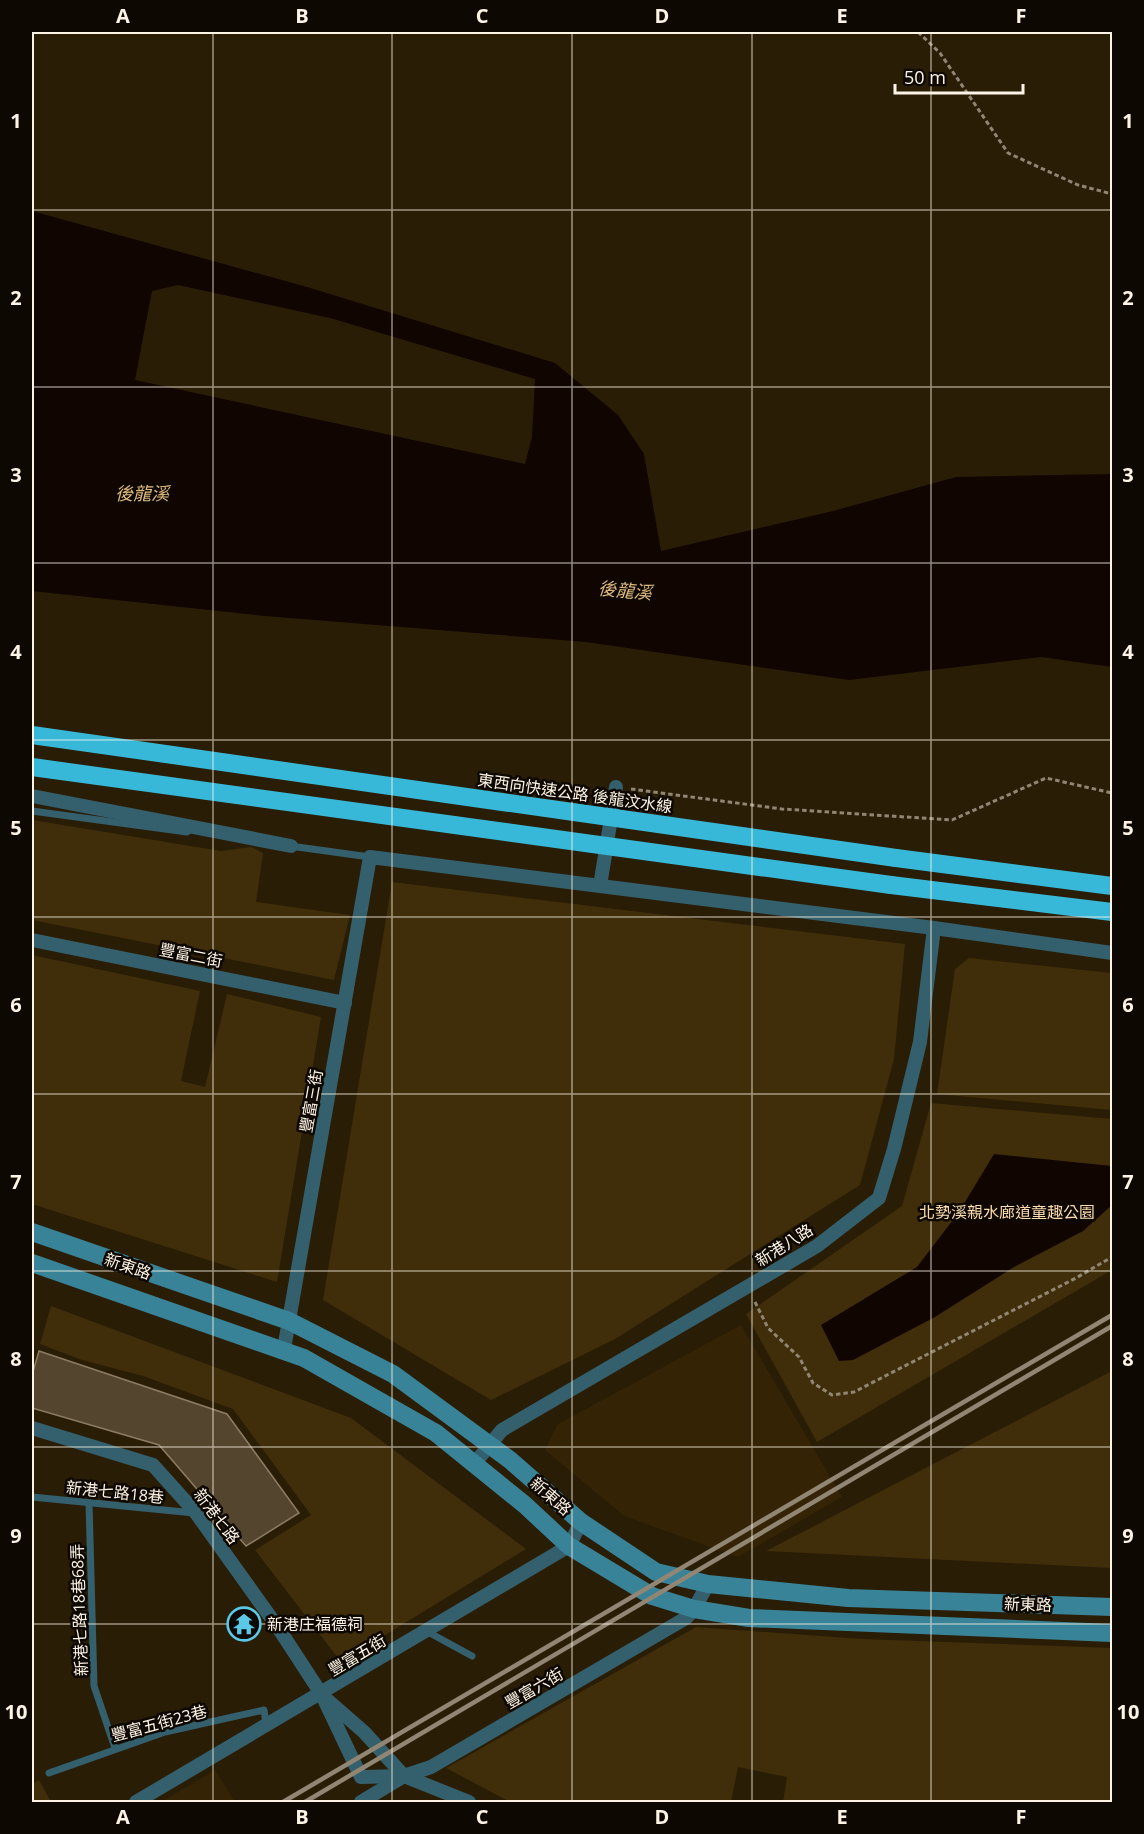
<svg xmlns="http://www.w3.org/2000/svg" width="1144" height="1834" font-family="'Open Sans','Noto Sans TC',sans-serif">
  <rect width="100%" height="100%" fill="#2a1d06"/>
  <g fill="#342304">
    <path d="M 741,1325 L 842,1497 L 738,1557 L 624,1516 L 545,1450 L 558,1424 Z"/>
    <path d="M 215,1770 L 235,1802 L 161,1802 Z"/>
  </g>
  <g fill="#402d0a">
    <path d="M 32,820 L 221,851 L 251,847 L 263,853 L 256,902 L 350,915 L 334,980 L 32,920 Z"/>
    <path d="M 392,882 L 905,944 L 894,1059 L 860,1185 L 615,1339 L 491,1400 L 323,1300 Z"/>
    <path d="M 32,955 L 200,991 L 181,1081 L 205,1087 L 227,994 L 321,1017 L 277,1282 L 32,1204 Z"/>
    <path d="M 969,958 L 1112,973 L 1112,1110 L 937,1094 L 955,969 Z"/>
    <path d="M 931,1103 L 1112,1119 L 1112,1270 L 817,1442 L 746,1314 L 902,1206 Z"/>
    <path d="M 51,1306 L 351,1418 L 526,1549 L 341,1662 L 255,1550 L 311,1515 L 233,1409 L 143,1376 L 82,1360 L 40,1344 Z"/>
    <path d="M 1112,1371 L 1112,1568 L 766,1551 Z"/>
    <path d="M 696,1627 L 862,1639 L 1112,1648 L 1112,1802 L 783,1802 L 787,1777 L 738,1767 L 731,1802 L 510,1802 L 446,1768 Z"/>
    <path d="M 39,1780 L 51,1802 L 32,1802 L 32,1784 Z"/>
  </g>
  <g fill="#110500" fill-rule="evenodd">
    <path d="M 32,211 L 307,287 L 555,363 L 618,415 L 644,454 L 661,551 L 833,511 L 956,477 L 1112,474 L 1112,667 L 1041,657 L 849,680 L 586,642 L 265,616 L 32,591 ZM 178,285 L 330,318 L 535,379 L 532,437 L 525,464 L 135,380 L 152,291 Z"/>
    <path d="M 994,1154 L 1112,1166 L 1112,1205 L 1083,1231 L 1014,1267 L 935,1317 L 853,1360 L 839,1361 L 821,1325 L 917,1267 L 959,1212 Z"/>
  </g>
  <path fill="#54452e" stroke="#8c7c63" stroke-width="1.5" d="M 39,1351 L 227,1414 L 299,1513 L 246,1546 L 159,1445 L 32,1408 L 32,1375 Z"/>
  <g fill="none" stroke-linecap="round" stroke-linejoin="round">
    <g stroke="#918674" stroke-width="3" stroke-dasharray="4.5 3" stroke-linecap="butt">
      <path d="M 918,32 L 940,53 L 1008,153 L 1078,185 L 1112,194"/>
      <path d="M 631,789 L 782,809 L 952,820 L 1046,778 L 1112,793"/>
      <path d="M 755,1302 L 768,1328 L 799,1357 L 813,1383 L 832,1395 L 854,1392 L 1076,1278 L 1112,1257"/>
    </g>
    <g stroke="#345f6c" stroke-width="7">
      <path d="M 32,811 L 187,832"/>
      <path d="M 290,846 L 370,857"/>
      <path d="M 32,1497 L 194,1513"/>
      <path d="M 89,1503 L 94,1686 L 115,1748"/>
      <path d="M 428,1632 L 472,1656"/>
      <path d="M 49,1773 L 165,1732 L 264,1710 L 266,1724"/>
    </g>
    <g stroke="#345f6c" stroke-width="14">
      <path d="M 32,796 L 291,846"/>
      <path d="M 600,886 L 616,787"/>
      <path d="M 32,940 L 345,1003"/>
      <path d="M 284,1349 L 370,857 L 934,928 L 1112,953"/>
      <path d="M 32,1428 L 153,1465 L 196,1513 L 279,1629 L 322,1695 L 361,1777 L 404,1776 L 469,1802"/>
      <path d="M 474,1464 L 502,1430 L 817,1246 L 879,1198 L 894,1149 L 920,1042 L 934,928"/>
      <path d="M 325,1698 L 364,1732 L 404,1776"/>
      <path d="M 136,1802 L 569,1546 L 581,1522"/>
      <path d="M 361,1802 L 404,1776 L 431,1767 L 686,1618 L 694,1609 L 708,1584"/>
    </g>
    <g stroke="#398398" stroke-width="18">
      <path d="M 32,1232 L 289,1321 L 393,1374 L 510,1460 L 581,1522 L 656,1572 L 708,1584 L 848,1598 L 1112,1607"/>
      <path d="M 32,1263 L 304,1358 L 436,1433 L 525,1505 L 569,1546 L 652,1596 L 694,1609 L 749,1618 L 1112,1633"/>
    </g>
    <g stroke="#38b8d8" stroke-width="18">
      <path d="M 896,858 L 1112,886"/>
      <path d="M 891,885 L 1112,912"/>
    </g>
    <g stroke="#918673" stroke-width="4.5">
      <path d="M 283,1802 L 1112,1315"/>
      <path d="M 305,1802 L 1112,1326"/>
    </g>
    <g stroke="#38b8d8" stroke-width="18">
      <path d="M 32,735 L 896,858"/>
      <path d="M 32,767 L 891,885"/>
    </g>
  </g>
  <path fill="none" stroke="#fdf4e6" stroke-width="1.5" stroke-opacity="0.55" d="M 213,32 L 213,1802M 392,32 L 392,1802M 572,32 L 572,1802M 752,32 L 752,1802M 931,32 L 931,1802M 32,210 L 1112,210M 32,387 L 1112,387M 32,563 L 1112,563M 32,740 L 1112,740M 32,917 L 1112,917M 32,1094 L 1112,1094M 32,1271 L 1112,1271M 32,1447 L 1112,1447M 32,1624 L 1112,1624"/>
  <defs>
    <symbol id="temple-ring" viewBox="-11 -11 22 22"><circle r="9.5" fill="#0e0802" stroke="#5ac8e6" stroke-width="1.5"/><path d="M0-6L5-2H3V0L6.5 2.5H4V6H1.5V3h-3V6H-4V2.5H-6.5L-3 0V-2H-5Z" fill="#5ac8e6"/></symbol>
  </defs>
  <g fill-rule="evenodd">
    <use href="#temple-ring" x="225" y="1605" width="38" height="38"/>
  </g>
  <g text-anchor="middle" dominant-baseline="central" stroke-width="5" stroke-linejoin="round" paint-order="stroke">
    <g font-size="16" fill="#fdf4e6" stroke="#0e0802">
      <text transform="translate(575 793) rotate(8)">東西向快速公路 後龍汶水線</text>
      <text transform="translate(191 955) rotate(11)">豐富二街</text>
      <text transform="translate(311 1101) rotate(-80)">豐富三街</text>
      <text transform="translate(784 1245) rotate(-32)">新港八路</text>
      <text transform="translate(128 1266) rotate(19)">新東路</text>
      <text transform="translate(115 1492) rotate(6)">新港七路18巷</text>
      <text transform="translate(551 1496) rotate(41)">新東路</text>
      <text transform="translate(217 1516) rotate(53)">新港七路</text>
      <text transform="translate(1028 1604) rotate(2)">新東路</text>
      <text transform="translate(79 1610) rotate(-92)">新港七路18巷68弄</text>
      <text transform="translate(357 1655) rotate(-31)">豐富五街</text>
      <text transform="translate(534 1688) rotate(-30)">豐富六街</text>
      <text transform="translate(159 1723) rotate(-15)">豐富五街23巷</text>
    </g>
    <g font-size="16" fill="#fadbad" stroke="#0e0802">
      <text x="1007" y="1212">北勢溪親水廊道童趣公園</text>
    </g>
    <g font-size="16" fill="#fdf4e6" stroke="#0e0802" text-anchor="start">
      <text x="267" y="1624">新港庄福德祠</text>
    </g>
    <g font-size="18" font-style="italic" fill="#dfba80" stroke="#0e0802">
      <text x="142" y="493">後龍溪</text>
      <text transform="translate(625 590) rotate(5)">後龍溪</text>
    </g>
  </g>
  <rect width="1144" height="1834" fill="none" stroke="#0e0802" stroke-width="66"/>
  <path d="M895 84v9h128v-9" fill="none" stroke="#fdf4e6" stroke-width="3"/>
  <text x="904" y="84" font-size="18" fill="#fdf4e6" stroke="#0e0802" stroke-width="4.5" paint-order="stroke">50 m</text>
  <rect x="33" y="33" width="1078" height="1768" fill="none" stroke="#fdf4e6" stroke-width="2"/>
  <g font-size="20" text-anchor="middle" font-weight="bold" fill="#fdf4e6">
    <text x="123" y="23">A</text>
    <text x="302" y="23">B</text>
    <text x="482" y="23">C</text>
    <text x="662" y="23">D</text>
    <text x="842" y="23">E</text>
    <text x="1021" y="23">F</text>
    <text x="16" y="128">1</text>
    <text x="1128" y="128">1</text>
    <text x="16" y="305">2</text>
    <text x="1128" y="305">2</text>
    <text x="16" y="482">3</text>
    <text x="1128" y="482">3</text>
    <text x="16" y="659">4</text>
    <text x="1128" y="659">4</text>
    <text x="16" y="835">5</text>
    <text x="1128" y="835">5</text>
    <text x="16" y="1012">6</text>
    <text x="1128" y="1012">6</text>
    <text x="16" y="1189">7</text>
    <text x="1128" y="1189">7</text>
    <text x="16" y="1366">8</text>
    <text x="1128" y="1366">8</text>
    <text x="16" y="1543">9</text>
    <text x="1128" y="1543">9</text>
    <text x="16" y="1719">10</text>
    <text x="1128" y="1719">10</text>
    <text x="123" y="1824">A</text>
    <text x="302" y="1824">B</text>
    <text x="482" y="1824">C</text>
    <text x="662" y="1824">D</text>
    <text x="842" y="1824">E</text>
    <text x="1021" y="1824">F</text>
  </g>
</svg>
